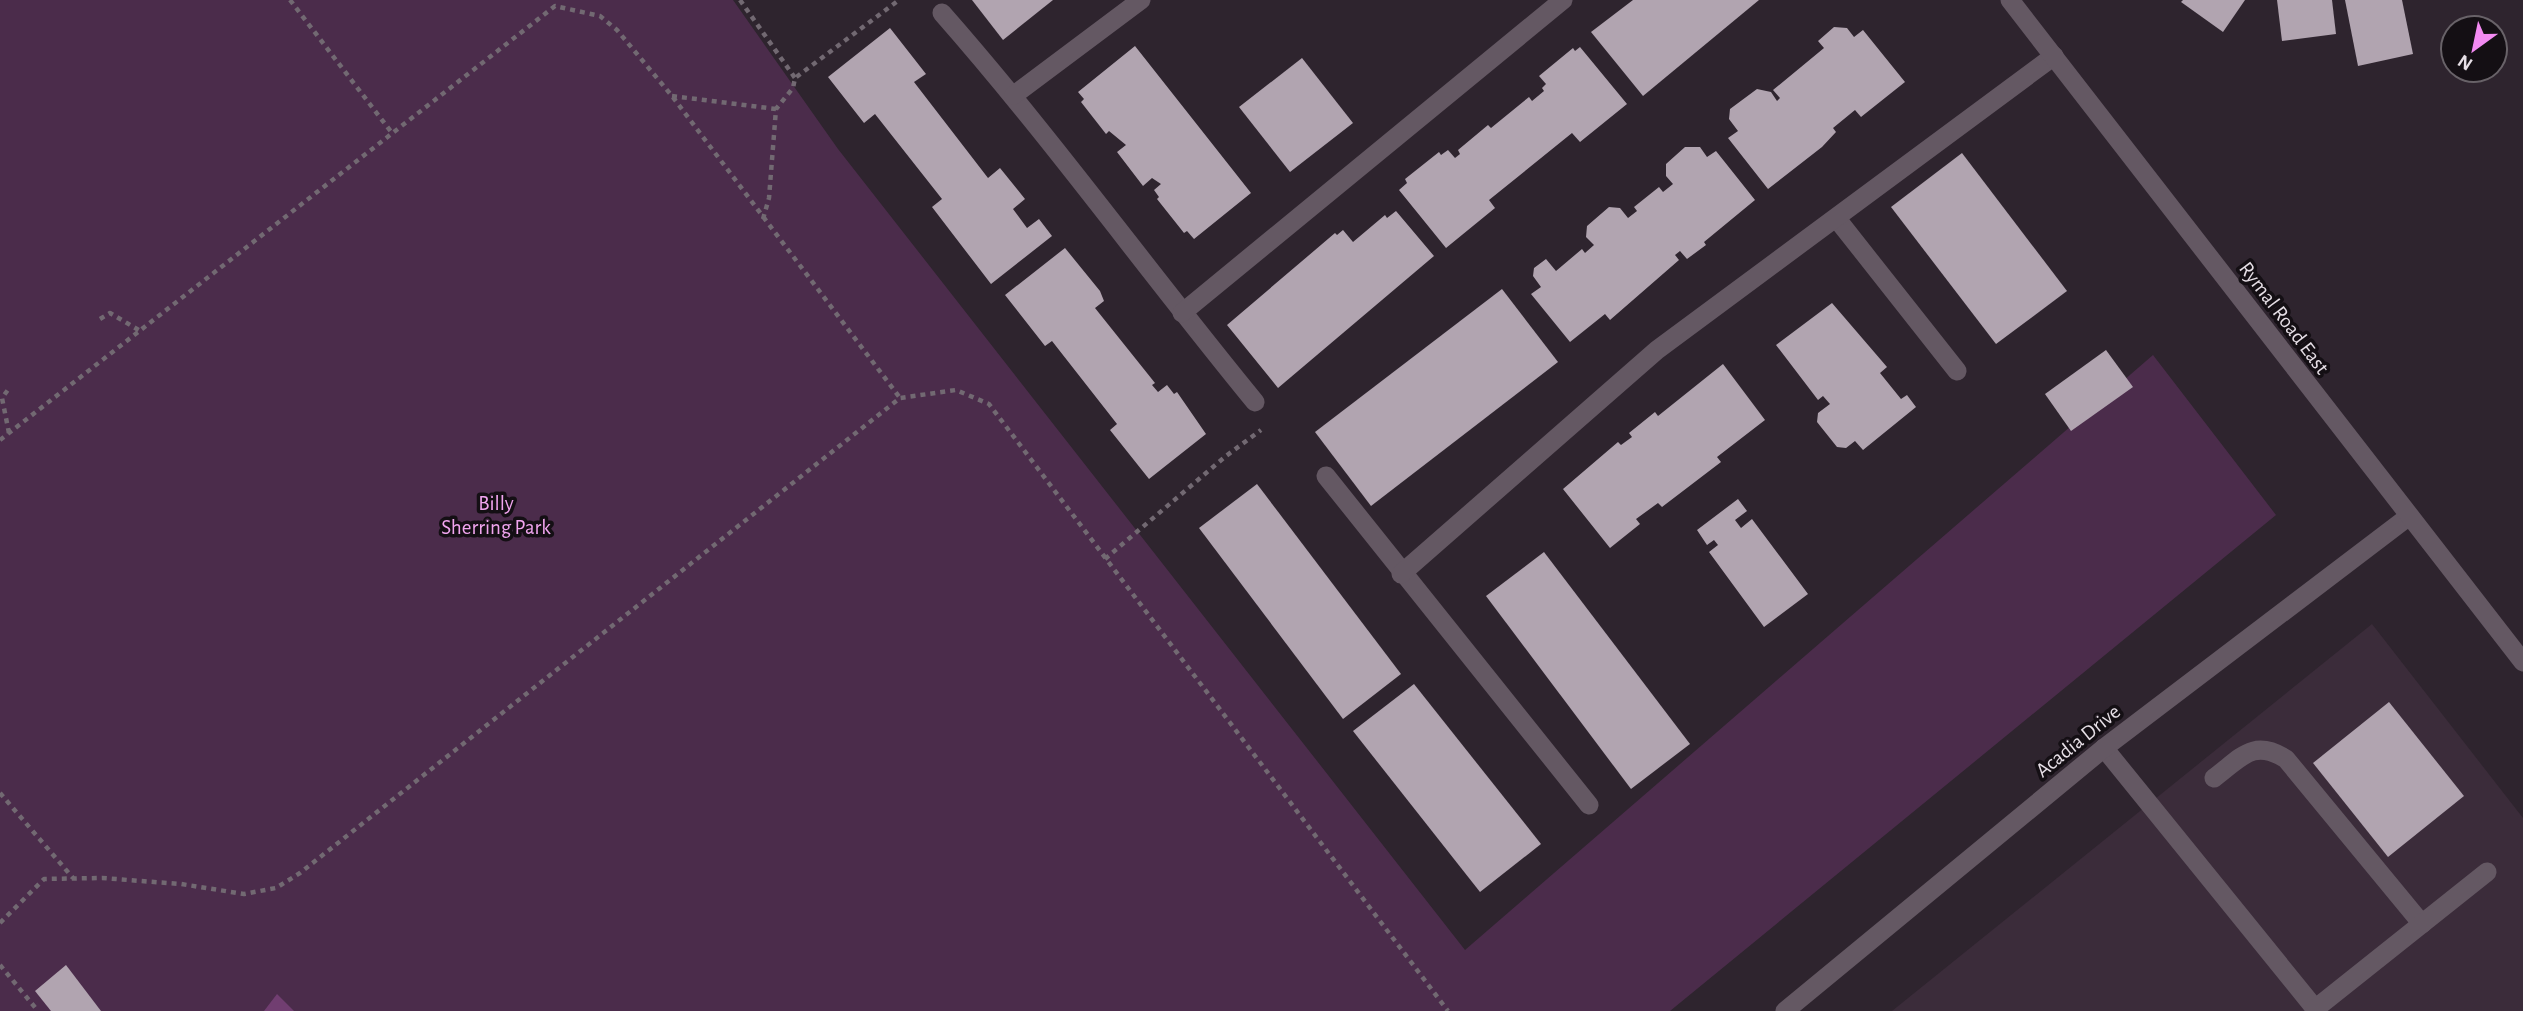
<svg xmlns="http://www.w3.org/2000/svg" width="2523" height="1011" font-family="'Alegreya Sans',sans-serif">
  <rect width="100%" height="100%" fill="#2e242e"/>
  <path fill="#3b2c3a" d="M 2372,624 L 2523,818 L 2523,1011 L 1892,1011 Z"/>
  <path fill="#4b2c4b" d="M 0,0 L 733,0 L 838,149 L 1465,950 L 2153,355 L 2276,515 L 1670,1011 L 0,1011 Z"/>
  <path fill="#713e71" d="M 277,994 L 294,1011 L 264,1011 Z"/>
  <g fill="#b1a4b0">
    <path d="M 972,0 L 1053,0 L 1003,40 Z"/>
    <path d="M 1633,0 L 1759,0 L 1643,96 L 1591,32 Z"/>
    <path d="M 2183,0 L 2245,0 L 2223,32 L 2181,2 Z"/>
    <path d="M 2277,0 L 2332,0 L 2336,34 L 2282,41 Z"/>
    <path d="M 2345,0 L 2402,0 L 2413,54 L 2358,66 Z"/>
    <path d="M 1834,27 L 1847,28 L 1854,37 L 1863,30 L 1905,82 L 1861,117 L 1855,110 L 1833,128 L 1836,132 L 1822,147 L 1768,189 L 1728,138 L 1738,131 L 1729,119 L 1730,109 L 1757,89 L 1771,92 L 1777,101 L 1780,98 L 1773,90 L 1824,48 L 1818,41 Z"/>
    <path d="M 890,28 L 926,74 L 914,82 L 988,178 L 1000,168 L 1025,199 L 1013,209 L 1027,228 L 1039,219 L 1052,236 L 991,284 L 932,207 L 942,199 L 875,114 L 864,123 L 828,77 Z"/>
    <path d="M 1135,46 L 1251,193 L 1194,239 L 1187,231 L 1184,233 L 1157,199 L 1159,197 L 1154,190 L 1161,184 L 1152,178 L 1143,186 L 1117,152 L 1126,145 L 1109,131 L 1106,134 L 1081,102 L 1084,99 L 1078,92 Z"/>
    <path d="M 1580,47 L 1627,104 L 1580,142 L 1572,133 L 1489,200 L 1495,208 L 1446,248 L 1399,190 L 1407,183 L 1405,179 L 1439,152 L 1441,155 L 1448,150 L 1455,158 L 1460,154 L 1458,150 L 1488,125 L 1491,128 L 1529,97 L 1532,101 L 1544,91 L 1542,88 L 1546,84 L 1539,76 L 1573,48 L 1575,51 Z"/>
    <path d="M 1302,58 L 1353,123 L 1290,172 L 1239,107 Z"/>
    <path d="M 1685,147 L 1700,147 L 1707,157 L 1716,151 L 1755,200 L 1704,242 L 1706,245 L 1687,259 L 1680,251 L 1675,255 L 1679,260 L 1610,320 L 1605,314 L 1570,342 L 1531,294 L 1541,287 L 1533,276 L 1534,268 L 1546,259 L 1556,271 L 1582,249 L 1585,253 L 1594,245 L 1586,237 L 1587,226 L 1609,207 L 1620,208 L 1628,218 L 1637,211 L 1634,207 L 1659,187 L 1663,192 L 1673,184 L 1666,176 L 1666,164 Z"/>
    <path d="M 1962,153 L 2067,291 L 1996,344 L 1891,207 Z"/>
    <path d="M 1396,211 L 1434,256 L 1278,388 L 1227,325 L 1335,233 L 1337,235 L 1343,230 L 1353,242 L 1385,215 L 1387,218 Z"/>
    <path d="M 1065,248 L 1100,291 L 1104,301 L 1095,308 L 1155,383 L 1152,385 L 1158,392 L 1167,385 L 1174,394 L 1177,392 L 1206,434 L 1149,479 L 1110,430 L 1117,424 L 1052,341 L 1045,346 L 1005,295 Z"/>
    <path d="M 1502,289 L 1558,362 L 1371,506 L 1315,432 Z"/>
    <path d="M 1832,303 L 1887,367 L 1880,373 L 1901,399 L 1907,395 L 1916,407 L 1863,450 L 1855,441 L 1846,448 L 1837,447 L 1817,422 L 1818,413 L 1830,404 L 1823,396 L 1818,400 L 1776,345 Z"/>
    <path d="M 2106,350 L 2133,387 L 2071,431 L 2045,394 Z"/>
    <path d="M 1723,364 L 1765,420 L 1717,457 L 1721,462 L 1662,507 L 1658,503 L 1636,519 L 1640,524 L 1610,548 L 1563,489 L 1618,442 L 1621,445 L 1632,437 L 1629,433 L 1655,412 L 1658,416 Z"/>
    <path d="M 1257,484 L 1401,674 L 1343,719 L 1199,528 Z"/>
    <path d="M 1738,499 L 1747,511 L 1735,520 L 1741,528 L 1752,519 L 1808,594 L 1764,627 L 1709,552 L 1718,545 L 1714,540 L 1707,545 L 1697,530 Z"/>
    <path d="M 1544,552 L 1690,744 L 1631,789 L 1486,596 Z"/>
    <path d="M 1414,684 L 1541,844 L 1480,892 L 1353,731 Z"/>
    <path d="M 2389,702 L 2464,796 L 2388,857 L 2313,763 Z"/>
    <path d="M 66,965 L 101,1011 L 51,1011 L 35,991 Z"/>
  </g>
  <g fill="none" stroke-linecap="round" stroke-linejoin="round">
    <g stroke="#726972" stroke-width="4.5" stroke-dasharray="5 5" stroke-linecap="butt">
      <path d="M 290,0 L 392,133"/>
      <path d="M 740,0 L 795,78"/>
      <path d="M 672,96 L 776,109"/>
      <path d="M 763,219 L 769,198 L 776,109 L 793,88 L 795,78 L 899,0"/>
      <path d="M 100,319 L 110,313 L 142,332"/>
      <path d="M 9,433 L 2,398 L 10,387"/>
      <path d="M 0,440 L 555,6 L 600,16 L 617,30 L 672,96 L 900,398"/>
      <path d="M 1105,559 L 1226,456 L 1261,430"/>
      <path d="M 0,793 L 73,878"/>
      <path d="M 0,923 L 44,879 L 102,878 L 181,884 L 244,894 L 276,888 L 300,873 L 900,398 L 956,390 L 989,404 L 1448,1011"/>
      <path d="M 0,965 L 38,1011"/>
    </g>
    <g stroke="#645863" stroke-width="19">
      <path d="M 942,13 C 1052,138 1149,273 1255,402"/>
      <path d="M 1014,95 L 1141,0"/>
      <path d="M 1837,219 L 1957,371"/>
      <path d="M 1182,313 L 1563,0"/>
      <path d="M 1326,476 L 1589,805"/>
      <path d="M 1401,574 L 1657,350 L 2054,56"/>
      <path d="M 2104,748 L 2317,1011"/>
      <path d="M 2214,778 C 2241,758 2253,738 2286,759 L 2422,924"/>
      <path d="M 2315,1009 L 2487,872"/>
    </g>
    <path stroke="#645863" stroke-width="19" d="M 1785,1011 L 2104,748 L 2408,517"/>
    <path stroke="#645863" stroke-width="19" d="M 2010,0 L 2523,662"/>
  </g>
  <g text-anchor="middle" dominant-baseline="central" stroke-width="7" stroke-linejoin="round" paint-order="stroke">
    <g font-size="21" fill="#e6dfe6" stroke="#140f14">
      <text transform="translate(2284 318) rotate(53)">Rymal Road East</text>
      <text transform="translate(2078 741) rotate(-39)">Acadia Drive</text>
    </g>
    <g font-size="21" fill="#f1a5ef" stroke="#140f14">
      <text x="496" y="503">Billy<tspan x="496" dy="24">Sherring Park</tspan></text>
    </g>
  </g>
  <g transform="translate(2474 49) rotate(213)"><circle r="33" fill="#140f14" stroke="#686268" stroke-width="2"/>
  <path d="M0-5L12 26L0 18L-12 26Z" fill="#f38af2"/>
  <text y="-10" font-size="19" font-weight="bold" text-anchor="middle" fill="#e6dfe6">N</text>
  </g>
</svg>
